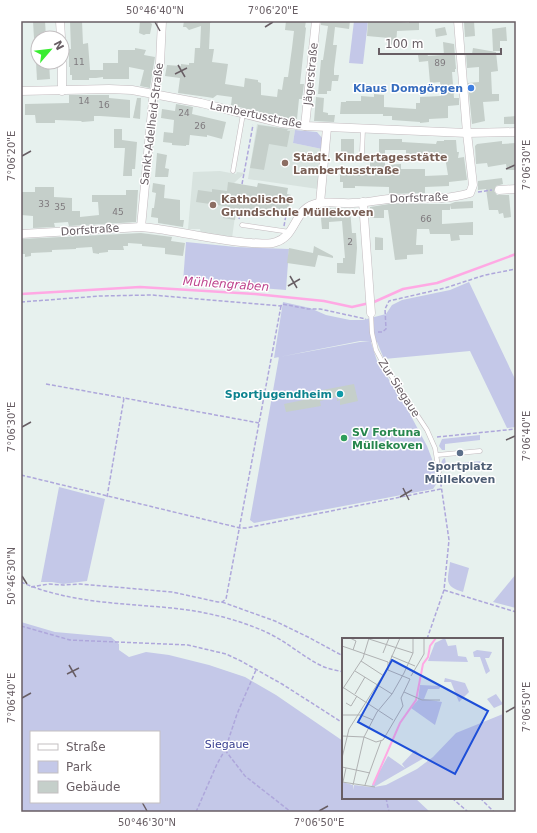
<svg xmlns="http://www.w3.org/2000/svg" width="537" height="833" font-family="'DejaVu Sans',sans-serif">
  <rect width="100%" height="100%" fill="#e7f1ee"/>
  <g fill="#d8e3df">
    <path d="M 257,124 L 295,130 L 293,143 L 322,149 L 318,189 L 248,179 Z"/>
    <path d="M 220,171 L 236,174 L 237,172 L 245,173 L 234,183 L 231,201 L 237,202 L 232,238 L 201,233 L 200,229 L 188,229 L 193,172 Z"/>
  </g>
  <g fill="#c4c8e8" fill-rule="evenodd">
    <path d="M 354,21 L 368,21 L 363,64 L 349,63 Z"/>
    <path d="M 295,130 L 317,132 L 323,139 L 322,149 L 293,143 Z"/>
    <path d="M 186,242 L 236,247 L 289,249 L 286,290 L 183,282 Z"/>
    <path d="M 469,282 L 516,381 L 516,427 L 507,428 L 470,351 L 384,359 L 377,342 L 371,342 L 377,361 L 404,403 L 427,446 L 432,459 L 437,483 L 433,489 L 254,523 L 250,520 L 279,357 L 360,342 L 370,342 L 360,341 L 274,358 L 283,302 L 310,308 L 326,315 L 350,320 L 363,320 L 386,314 L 392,305 L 402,300 L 450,290 Z"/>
    <path d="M 480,435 L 480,440 L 445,444 L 445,450 L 442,450 L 439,446 L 442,439 Z"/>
    <path d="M 445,458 L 446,464 L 482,461 L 483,465 L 442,469 L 441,463 L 443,459 Z"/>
    <path d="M 59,487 L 105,499 L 87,581 L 63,584 L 52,582 L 41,582 Z"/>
    <path d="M 450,562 L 469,568 L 463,592 C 443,586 448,580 450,562 Z"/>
    <path d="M 516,574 L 516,608 L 493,602 Z"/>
    <path d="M 21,622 L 55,632 L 111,637 L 119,644 L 119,650 L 129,657 L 146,652 L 169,655 L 209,665 L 245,677 L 276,695 L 343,741 L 343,798 L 415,798 L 430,812 L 21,812 ZM 31,732 L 159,732 L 159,802 L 31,802 Z"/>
  </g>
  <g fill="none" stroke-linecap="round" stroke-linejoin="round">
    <path stroke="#ffa9e4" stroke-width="2.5" d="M 21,294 L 140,287 L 255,294 L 324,301 L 352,307 L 374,302 L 403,289 L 437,283 L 451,278 L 516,254"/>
  </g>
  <g fill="#c5cfca" fill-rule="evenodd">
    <path d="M 33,21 L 45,21 L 46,38 L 34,38 Z"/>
    <path d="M 70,21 L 82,21 L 83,44 L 88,43 L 90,70 L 103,70 L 103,63 L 118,63 L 118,50 L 135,50 L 135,48 L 146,50 L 144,55 L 155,57 L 150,88 L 140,86 L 144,70 L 129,67 L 129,79 L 103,79 L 103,77 L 96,78 L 89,78 L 89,80 L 72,80 L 72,75 L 70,75 L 70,67 L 69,67 L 69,49 L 71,49 Z"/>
    <path d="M 140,21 L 149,21 L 152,24 L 150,34 L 146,34 L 144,35 L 139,33 Z"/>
    <path d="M 184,21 L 213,21 L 210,23 L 210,28 L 209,49 L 214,49 L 212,62 L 228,64 L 225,84 L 244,87 L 245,78 L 258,80 L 258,82 L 261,83 L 261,95 L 277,97 L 278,89 L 282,90 L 284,77 L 288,77 L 292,48 L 294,31 L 285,30 L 286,21 L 306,21 L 305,27 L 306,28 L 300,84 L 304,84 L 302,99 L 299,99 L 297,119 L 282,118 L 231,105 L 232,97 L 217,95 L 213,98 L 207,97 L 178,93 L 180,78 L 165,76 L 167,65 L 181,66 L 181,64 L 189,65 L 189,63 L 194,63 L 195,48 L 200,48 L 201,26 L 189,30 L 186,27 L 183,27 Z"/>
    <path d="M 321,21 L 350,21 L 349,29 L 335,27 L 333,45 L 337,45 L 334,69 L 334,75 L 339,75 L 338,81 L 332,81 L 331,91 L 327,91 L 327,94 L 318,94 L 321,60 L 323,60 L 328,26 L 321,25 Z"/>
    <path d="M 368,21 L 387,21 L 409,23 L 409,21 L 419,21 L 419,30 L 397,31 L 396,45 L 388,44 L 389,38 L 367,36 Z"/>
    <path d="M 474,21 L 475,36 L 465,37 L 464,22 Z"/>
    <path d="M 445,27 L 447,35 L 436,37 L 435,29 Z"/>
    <path d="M 506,27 L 507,41 L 500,41 L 500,51 L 493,51 L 492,29 Z"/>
    <path d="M 443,42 L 454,44 L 456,69 L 455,69 L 455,72 L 452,72 L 454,98 L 459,98 L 459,105 L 448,106 L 448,118 L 429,119 L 429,122 L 420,123 L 420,122 L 392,120 L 392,116 L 383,116 L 383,114 L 340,114 L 341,102 L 346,102 L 346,101 L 361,101 L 361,96 L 374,97 L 374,94 L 384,95 L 384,107 L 416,109 L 416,103 L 420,103 L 420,97 L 441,96 L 440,82 L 430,83 L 428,60 L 428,61 L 419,62 L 418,55 L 427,54 L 428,56 L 444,55 Z"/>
    <path d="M 473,48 L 496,52 L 498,71 L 491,72 L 492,94 L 499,94 L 499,101 L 483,102 L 485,121 L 472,124 L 468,83 L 479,82 L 479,67 L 467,68 L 466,53 L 472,54 Z"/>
    <path d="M 36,62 L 49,62 L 50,79 L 37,80 Z"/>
    <path d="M 69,95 L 109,95 L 109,98 L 130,100 L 130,118 L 100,116 L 94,116 L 94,121 L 82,122 L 81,121 L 55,120 L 55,123 L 36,123 L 35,115 L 25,115 L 25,104 L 69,103 Z"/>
    <path d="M 316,97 L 324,98 L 323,112 L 328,113 L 328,115 L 335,115 L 334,122 L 314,121 Z"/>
    <path d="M 137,98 L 141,98 L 140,119 L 133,118 Z"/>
    <path d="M 176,104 L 193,107 L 192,114 L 226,122 L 222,139 L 207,135 L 207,137 L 190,135 L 189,145 L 186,145 L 186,146 L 172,145 L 172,143 L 163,142 L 164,132 L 173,133 L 174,120 L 161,118 L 162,109 L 175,111 Z"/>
    <path d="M 516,116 L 516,124 L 504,124 L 504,117 Z"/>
    <path d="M 258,125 L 288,129 L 287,131 L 290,131 L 287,147 L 269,144 L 264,170 L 250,168 Z"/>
    <path d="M 114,129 L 122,129 L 122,140 L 137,142 L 135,169 L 132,169 L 132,176 L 123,176 L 125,148 L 114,148 Z"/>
    <rect x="341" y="139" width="13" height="17"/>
    <path d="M 379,139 L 402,139 L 402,142 L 436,144 L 437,141 L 444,141 L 444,140 L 456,140 L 457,152 L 459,152 L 458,158 L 464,157 L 467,180 L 449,182 L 449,186 L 425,187 L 425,193 L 389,194 L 389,187 L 355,186 L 355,188 L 343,188 L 343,182 L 340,182 L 340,172 L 357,173 L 357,167 L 370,167 L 370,157 L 379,157 ZM 385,150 L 406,150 L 406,154 L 445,157 L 448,175 L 425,176 L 425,169 L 401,169 L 401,164 L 385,165 Z"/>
    <path d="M 502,141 L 502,144 L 516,143 L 516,170 L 507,170 L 506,164 L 488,167 L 487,163 L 476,164 L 475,146 L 477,144 Z"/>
    <path d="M 157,153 L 167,155 L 165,168 L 169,169 L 168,177 L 155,177 Z"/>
    <path d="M 502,178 L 503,184 L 496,186 L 494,191 L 497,195 L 509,195 L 511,217 L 504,218 L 503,213 L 499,214 L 498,210 L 489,210 L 486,189 L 478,190 L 478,181 Z"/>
    <path d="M 228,182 L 257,187 L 258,183 L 288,188 L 287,194 L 291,195 L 288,214 L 266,210 L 265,217 L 236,212 L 235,220 L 223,218 L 224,206 L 196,202 L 198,190 L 212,192 L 212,189 L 227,191 Z"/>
    <path d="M 153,183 L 165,185 L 164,198 L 180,200 L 180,220 L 184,220 L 183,227 L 158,223 L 158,218 L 151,217 L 152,208 L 154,208 L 156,193 L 152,192 Z"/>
    <path d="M 35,187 L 54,187 L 54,197 L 72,198 L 72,211 L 80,211 L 80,217 L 99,215 L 98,202 L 92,202 L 92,195 L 126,195 L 126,190 L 138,190 L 136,222 L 69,226 L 68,222 L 54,223 L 55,227 L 33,228 L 33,216 L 21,215 L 21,192 L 35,192 Z"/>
    <path d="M 473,201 L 473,208 L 451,209 L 450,205 L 450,210 L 442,210 L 442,224 L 473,222 L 473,235 L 459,235 L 460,240 L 451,241 L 450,234 L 430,234 L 429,229 L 417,229 L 416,245 L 423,245 L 423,254 L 407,255 L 407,259 L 395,260 L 388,210 L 384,210 L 384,218 L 370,218 L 370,207 L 389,204 L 450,204 L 455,202 Z"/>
    <path d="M 320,208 L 338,208 L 338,210 L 350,209 L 352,233 L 356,233 L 357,248 L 355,274 L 337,273 L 337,263 L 343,263 L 343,258 L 345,258 L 342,221 L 329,222 L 329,229 L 322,229 Z"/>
    <path d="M 141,233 L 172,237 L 171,241 L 185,243 L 183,256 L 165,254 L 165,248 L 142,246 L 142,244 L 128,243 L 128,246 L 123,246 L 124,250 L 108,250 L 108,252 L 99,253 L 99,254 L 93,253 L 92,247 L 76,248 L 76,249 L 52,250 L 52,252 L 31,253 L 31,256 L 25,257 L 25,254 L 21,254 L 21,239 Z"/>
    <path d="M 375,237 L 383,238 L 383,250 L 375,250 Z"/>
    <path d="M 314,246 L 333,256 L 333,258 L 318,255 L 315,267 L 287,263 L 289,248 L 313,253 Z"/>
    <path d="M 354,384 L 358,401 L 340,405 L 340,400 L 337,401 L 337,397 L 320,401 L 321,406 L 286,412 L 284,404 L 308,399 L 307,393 Z"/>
  </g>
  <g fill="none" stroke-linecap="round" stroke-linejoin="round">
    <defs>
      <g id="lane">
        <path d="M 342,160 L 358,159 L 362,153 L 363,129"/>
        <path d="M 233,171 L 243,114"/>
        <path d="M 242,225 L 290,232"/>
        <path d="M 371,313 L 372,333 L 376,350 L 384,365 L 427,430 L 435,448 L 439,472"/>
        <path d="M 437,455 L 480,451"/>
      </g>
      <g id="street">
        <path d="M 60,21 L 61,38"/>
        <path d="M 62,62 L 62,91"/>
        <path d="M 21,91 L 109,89 L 132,90 L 201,103 L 281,123 L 305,126 L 467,133 L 516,132"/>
        <path d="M 305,126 L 316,21"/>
        <path d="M 499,190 L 516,189"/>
        <path d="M 363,202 L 371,313"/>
        <path d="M 320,203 L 327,128"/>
        <path d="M 141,227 L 153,100 L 160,63 L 162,21"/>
        <path d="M 21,234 L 141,227 C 178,230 214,241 252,243 C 259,243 269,245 276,242 C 298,235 293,207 319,203 C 330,201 342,204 353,203 C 365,203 377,200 389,199 C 415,198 445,201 470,193 L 473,185 L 467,133 L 458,21"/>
      </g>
    </defs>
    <use href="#lane" stroke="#c3bbbf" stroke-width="5"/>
    <use href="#street" stroke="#c3bbbf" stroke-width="9"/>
    <g stroke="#aea7db" stroke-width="1.5" stroke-dasharray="4 2" stroke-linecap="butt">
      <path d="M 325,21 L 328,21"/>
      <path d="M 242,184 L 253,125"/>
      <path d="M 478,192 L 492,190"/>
      <path d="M 239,219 L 241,209"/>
      <path d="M 284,226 L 286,215"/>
      <path d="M 21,302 L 100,296 L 152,295 L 281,306 L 282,304 L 308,309 L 320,309 L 366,319"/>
      <path d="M 378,332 L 382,332 L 386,329 L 385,309 L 389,301 L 445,288 L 485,275 L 516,269"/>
      <path d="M 46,384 L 124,398"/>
      <path d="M 437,437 L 516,429"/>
      <path d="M 21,475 L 240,528 L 246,528 L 441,489"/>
      <path d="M 107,497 L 124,398 L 259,423"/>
      <path d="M 21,582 C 57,598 97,602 136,605 C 159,607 182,608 205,613 C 226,617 249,624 268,633 C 287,642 302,656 320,665 C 327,669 336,670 343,672"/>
      <path d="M 31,587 L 49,584 L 63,585 L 80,584 L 172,592 L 218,602 L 222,602 L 226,599 L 281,306"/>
      <path d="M 444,590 L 516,612"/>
      <path d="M 222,602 L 275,621 L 308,637 L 343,656"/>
      <path d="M 21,626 L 70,640 L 188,645 L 226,654 L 241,661 L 282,684 L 343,723"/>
      <path d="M 427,639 L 444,590 L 449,540 L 440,478"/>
      <path d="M 225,750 L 245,776 L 291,812"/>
      <path d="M 386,798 L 389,812"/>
      <path d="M 452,798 L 468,812"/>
      <path d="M 480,798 L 494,812"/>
      <path d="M 196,812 L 217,764 L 225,750 L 237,714 L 256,670"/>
    </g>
    <use href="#lane" stroke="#fff" stroke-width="4"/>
    <use href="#street" stroke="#fff" stroke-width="8"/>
  </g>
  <path fill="none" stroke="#685e64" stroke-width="1.5" d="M 155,22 L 160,31M 265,27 L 273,22M 178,65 L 185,77M 175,74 L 187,68M 22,156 L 31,151M 506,169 L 515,165M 290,276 L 297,288M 288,286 L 300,279M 22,427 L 31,422M 506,440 L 515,436M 403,488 L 409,500M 400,497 L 412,490M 22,576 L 27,584M 69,665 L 76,677M 67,674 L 79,668M 22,698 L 31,693M 506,712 L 515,707M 142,802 L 147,811M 319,811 L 328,806"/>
  <circle fill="#3f7fe0" stroke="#fff" stroke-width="1.5" cx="471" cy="88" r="4"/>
  <g fill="#8d6e63" stroke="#fff" stroke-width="1.5">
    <circle cx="285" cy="163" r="4"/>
    <circle cx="213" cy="205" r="4"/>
  </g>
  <circle fill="#0f9aa8" stroke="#fff" stroke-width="1.5" cx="340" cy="394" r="4"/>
  <circle fill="#2e9e5b" stroke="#fff" stroke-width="1.5" cx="344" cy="438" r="4"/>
  <circle fill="#5c6f8a" stroke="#fff" stroke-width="1.5" cx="460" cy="453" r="4"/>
  <g text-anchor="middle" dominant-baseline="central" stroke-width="3" stroke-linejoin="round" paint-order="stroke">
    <g font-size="9" fill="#7f7a7e">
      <text x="79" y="62">11</text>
      <text x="440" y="63">89</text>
      <text x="84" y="101">14</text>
      <text x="104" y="105">16</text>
      <text x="184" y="113">24</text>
      <text x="200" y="126">26</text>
      <text x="44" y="204">33</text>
      <text x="60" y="207">35</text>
      <text x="118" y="212">45</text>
      <text x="426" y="219">66</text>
      <text x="350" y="242">2</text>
    </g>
    <g font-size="11" fill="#685e64" stroke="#fff">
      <text transform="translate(311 74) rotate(-84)">Jägerstraße</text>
      <text transform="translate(256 115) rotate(12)">Lambertusstraße</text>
      <text transform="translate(152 124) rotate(-83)">Sankt-Adelheid-Straße</text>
      <text transform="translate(419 198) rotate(-2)">Dorfstraße</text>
      <text transform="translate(90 230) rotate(-4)">Dorfstraße</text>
      <text transform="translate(399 388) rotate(57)">Zur Siegaue</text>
    </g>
    <g font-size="11" font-weight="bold" fill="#366cbe" stroke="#fff" text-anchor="end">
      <text x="463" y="88">Klaus Domgörgen</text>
    </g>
    <g font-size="11" font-weight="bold" fill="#785e54" stroke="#fff" text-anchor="start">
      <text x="293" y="157">Städt. Kindertagesstätte<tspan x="293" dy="13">Lambertusstraße</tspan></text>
      <text x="221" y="199">Katholische<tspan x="221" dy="13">Grundschule Müllekoven</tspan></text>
    </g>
    <g font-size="11" font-weight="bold" fill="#0d838f" stroke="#fff" text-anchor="end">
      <text x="332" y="394">Sportjugendheim</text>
    </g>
    <g font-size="11" font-weight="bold" fill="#27864d" stroke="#fff" text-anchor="start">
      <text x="352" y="432">SV Fortuna<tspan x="352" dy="13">Müllekoven</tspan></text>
    </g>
    <g font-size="11" font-weight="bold" fill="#4e5e75" stroke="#fff">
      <text x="460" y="466">Sportplatz<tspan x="460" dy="13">Müllekoven</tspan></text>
    </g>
    <g font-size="11" fill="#363d8f" stroke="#fff">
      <text x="227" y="744">Siegaue</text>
    </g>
    <g font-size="12" font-style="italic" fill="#be448e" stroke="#fff">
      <text transform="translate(226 284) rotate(4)">Mühlengraben</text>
    </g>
  </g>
  <g transform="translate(342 638)">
    <rect width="161" height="161" fill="#e7f1ee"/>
    <path d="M 103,0 L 106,8 L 114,7 L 116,18 L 124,19 L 126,24 L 86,23 L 93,5 ZM 135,12 L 150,14 L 147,20 L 143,20 L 148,33 L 144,36 L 138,19 L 132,19 L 131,14 ZM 103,40 L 123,45 L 127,54 L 117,64 L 109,44 L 102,44 ZM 78,47 L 99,48 L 97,51 L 86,51 L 82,61 L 100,64 L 93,87 L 69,70 L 76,62 ZM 154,56 L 161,66 L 152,70 L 145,61 ZM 161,76 L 161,161 L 0,161 L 0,144 L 11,147 L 12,152 L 12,147 L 29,149 L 46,118 L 63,130 L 60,126 L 73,112 L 82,120 L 32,149 L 44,147 L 75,131 L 91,119 L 114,95 Z" fill="#c4c8e8"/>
    <path fill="none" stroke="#ffa9e4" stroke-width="2" d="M 31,147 L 58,85 L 74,62 L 81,26 L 86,19 L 88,8 L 94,0"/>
    <path fill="none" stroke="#b0b2b3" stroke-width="1" d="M 8,0 L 14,3 L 11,12M 27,1 L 71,15M 0,8 L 46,24 L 46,32 L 68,41 L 59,60 L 61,68 L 41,102 L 34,104 L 22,99 L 0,98M 41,15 L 47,0M 49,18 L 73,28M 19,23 L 42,38M 47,25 L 58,0M 13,33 L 50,56M 69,38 L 82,16 L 82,0M 2,50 L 51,82M 0,52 L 21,20 L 27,0M 62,54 L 80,62 L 98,62M 13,56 L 23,39M 4,65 L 9,68 L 15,58M 0,77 L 19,77 L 31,82M 0,120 L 7,91 L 45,31M 0,129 L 28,135M 0,144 L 33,149M 1,144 L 4,130M 11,147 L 22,99 L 35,74 L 50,56 L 62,35 L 71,15 L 71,0M 23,147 L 39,103"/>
    <path fill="#1d4ed8" fill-opacity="0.15" stroke="#1d4ed8" stroke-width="2" d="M 50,22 L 146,73 L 113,136 L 16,84 Z"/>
    <rect width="161" height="161" fill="none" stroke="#685e64" stroke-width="2"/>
  </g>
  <rect width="537" height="833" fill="none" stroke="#ffffff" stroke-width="44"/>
  <rect x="30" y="731" width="130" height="72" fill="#ffffff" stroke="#c3bfc1"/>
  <rect x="38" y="744" width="20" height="6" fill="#ffffff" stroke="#c3bfc1"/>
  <text x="66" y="751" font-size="12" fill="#685e64">Straße</text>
  <rect x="38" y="761" width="20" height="12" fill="#c4c8e8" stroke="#c3bfc1"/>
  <text x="66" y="771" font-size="12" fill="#685e64">Park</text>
  <rect x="38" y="781" width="20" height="12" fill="#c5cfca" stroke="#c3bfc1"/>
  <text x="66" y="791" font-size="12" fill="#685e64">Gebäude</text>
  <g transform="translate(50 50) rotate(62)"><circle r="19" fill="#ffffff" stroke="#c3bfc1"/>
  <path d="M0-3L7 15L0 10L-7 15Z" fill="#39ed31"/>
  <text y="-6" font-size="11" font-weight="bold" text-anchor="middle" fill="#685e64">N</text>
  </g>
  <path d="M379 48v6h122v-6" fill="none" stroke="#685e64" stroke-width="2"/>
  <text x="385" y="48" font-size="12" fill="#685e64" stroke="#ffffff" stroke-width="3" paint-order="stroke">100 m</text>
  <rect x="22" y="22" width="493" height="789" fill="none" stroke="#685e64" stroke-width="1.5"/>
  <g font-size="10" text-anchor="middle" fill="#685e64">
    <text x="155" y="14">50°46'40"N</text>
    <text x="273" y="14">7°06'20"E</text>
    <text transform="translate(11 156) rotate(-90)" y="4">7°06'20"E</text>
    <text transform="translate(526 165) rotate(-90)" y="4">7°06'30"E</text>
    <text transform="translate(11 427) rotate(-90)" y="4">7°06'30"E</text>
    <text transform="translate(526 436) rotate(-90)" y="4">7°06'40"E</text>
    <text transform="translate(11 576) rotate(-90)" y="4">50°46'30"N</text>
    <text transform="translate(11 698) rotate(-90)" y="4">7°06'40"E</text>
    <text transform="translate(526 707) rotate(-90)" y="4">7°06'50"E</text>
    <text x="147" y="826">50°46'30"N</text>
    <text x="319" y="826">7°06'50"E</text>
  </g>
</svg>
